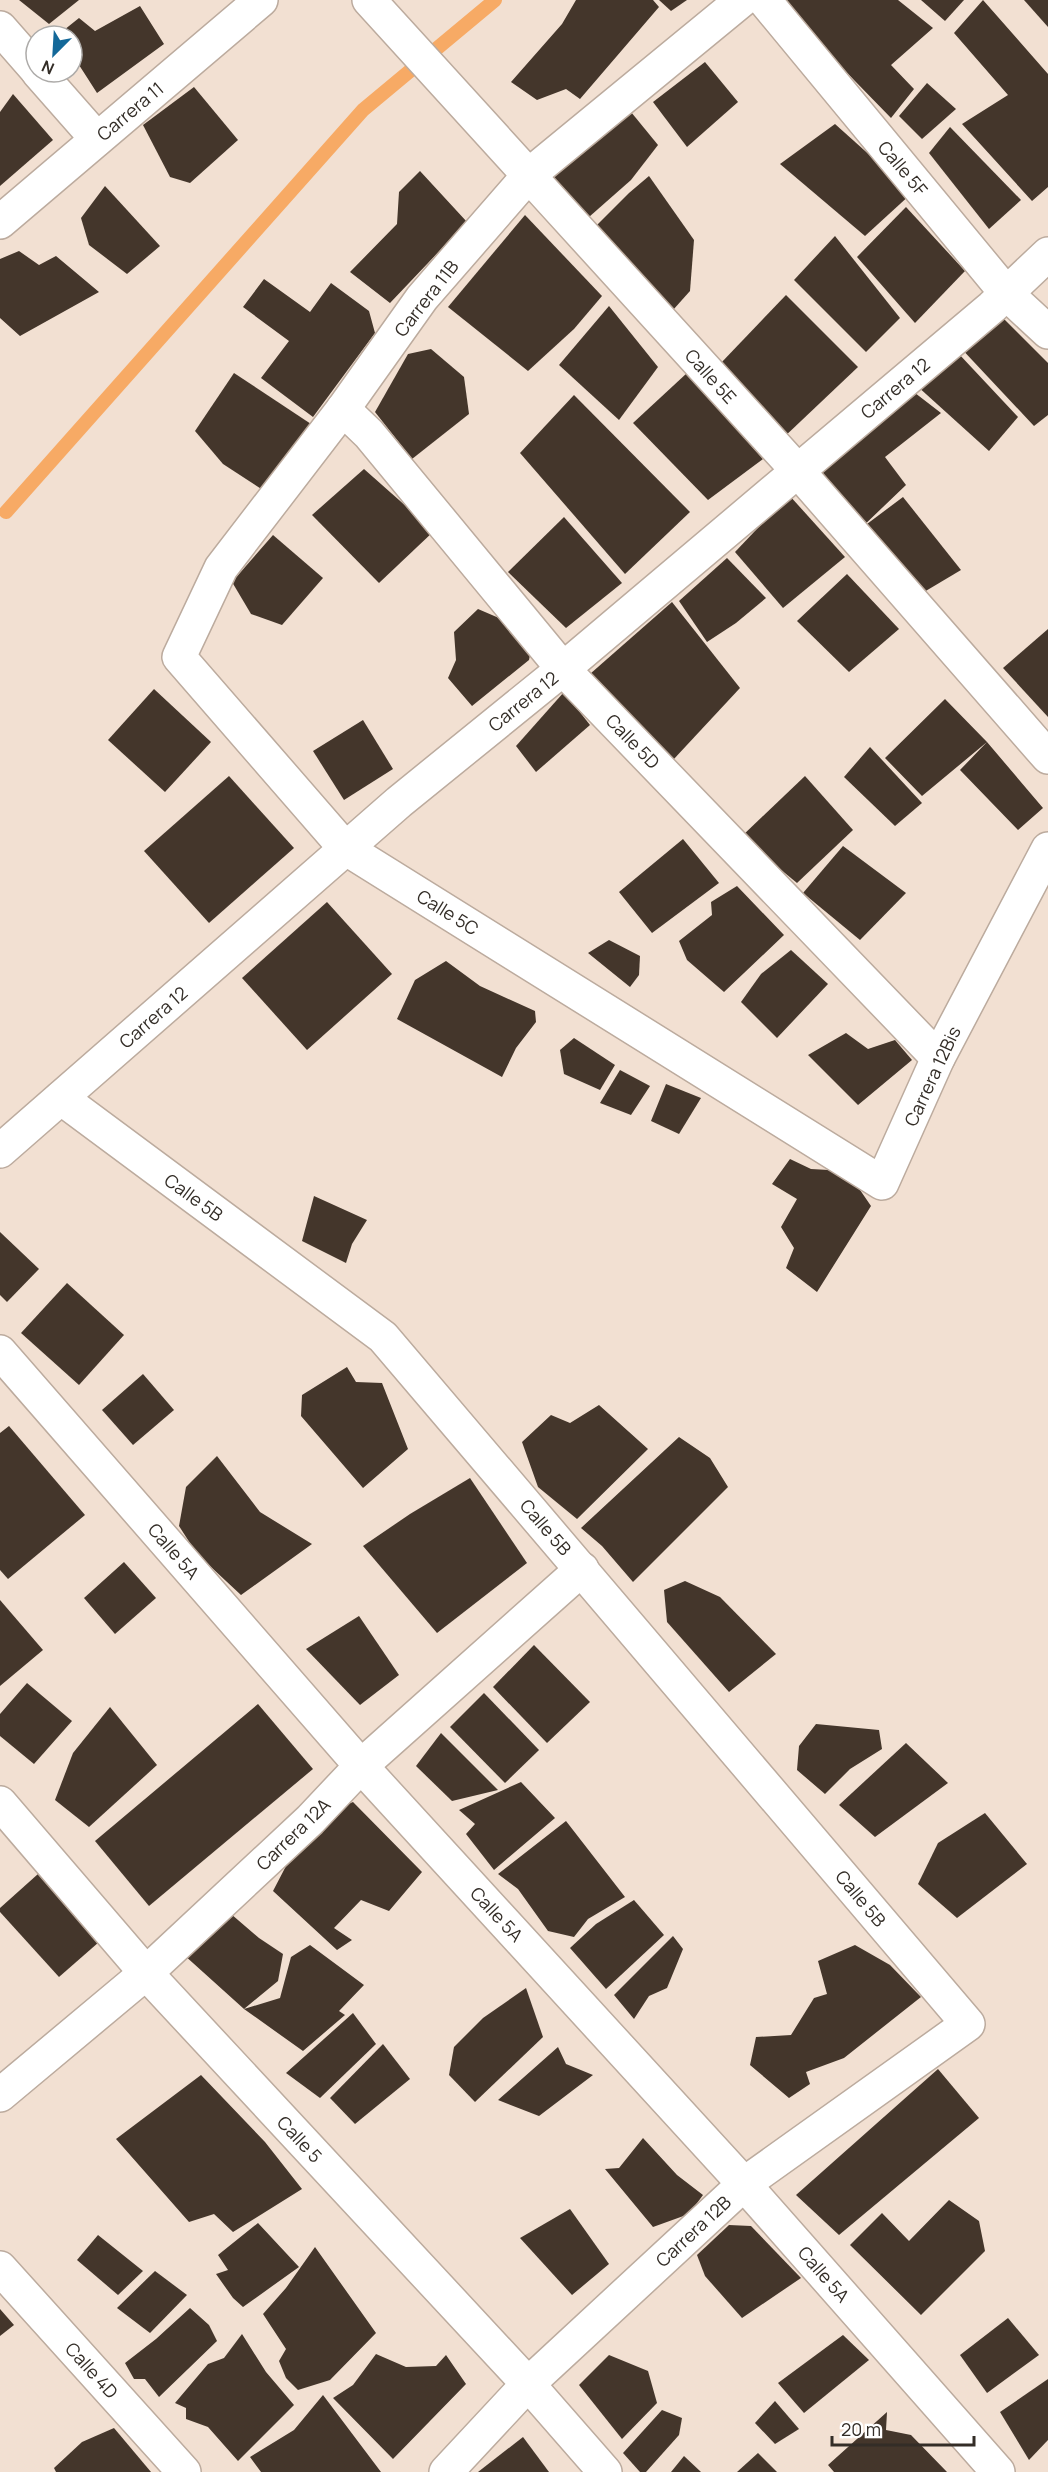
<svg xmlns="http://www.w3.org/2000/svg" width="1048" height="2472" font-family="Manrope,sans-serif">
  <rect width="100%" height="100%" fill="#f2e0d2"/>
  <g fill="none" stroke-linecap="round" stroke-linejoin="round">
    <path stroke="#f7aa65" stroke-width="14" d="M 6,512 L 363,110 L 495,0"/>
  </g>
  <g fill="#44362b">
    <path d="M 19,0 L 79,0 L 49,24 Z"/>
    <path d="M 576,0 L 653,0 L 659,7 L 580,99 L 566,89 L 537,100 L 511,82 L 562,24 Z"/>
    <path d="M 659,0 L 687,0 L 671,11 Z"/>
    <path d="M 784,0 L 898,0 L 933,28 L 891,65 L 914,89 L 891,118 L 780,4 Z"/>
    <path d="M 921,0 L 964,0 L 945,21 Z"/>
    <path d="M 983,0 L 1048,74 L 1048,187 L 1032,201 L 962,124 L 1008,95 L 954,33 Z"/>
    <path d="M 1024,0 L 1048,0 L 1048,27 Z"/>
    <path d="M 140,6 L 164,44 L 97,93 L 72,54 L 72,36 L 59,34 L 79,18 L 95,31 Z"/>
    <path d="M 705,62 L 738,102 L 687,147 L 653,102 Z"/>
    <path d="M 927,83 L 956,109 L 922,139 L 899,116 Z"/>
    <path d="M 194,87 L 238,140 L 190,183 L 170,177 L 143,125 Z"/>
    <path d="M 13,94 L 53,140 L 0,186 L 0,112 Z"/>
    <path d="M 631,112 L 658,145 L 631,180 L 589,217 L 547,174 Z"/>
    <path d="M 835,124 L 912,193 L 865,236 L 780,164 Z"/>
    <path d="M 950,127 L 1021,200 L 989,229 L 929,153 Z"/>
    <path d="M 420,171 L 467,222 L 390,303 L 350,272 L 397,224 L 399,192 Z"/>
    <path d="M 649,176 L 694,240 L 690,291 L 673,310 L 592,230 L 629,193 Z"/>
    <path d="M 105,186 L 160,246 L 127,274 L 89,245 L 81,218 Z"/>
    <path d="M 906,207 L 965,271 L 915,323 L 857,257 Z"/>
    <path d="M 525,215 L 602,296 L 574,329 L 528,371 L 448,307 Z"/>
    <path d="M 835,236 L 900,318 L 866,352 L 794,280 Z"/>
    <path d="M 19,251 L 39,265 L 56,256 L 99,292 L 20,336 L 0,318 L 0,259 Z"/>
    <path d="M 264,279 L 310,312 L 331,283 L 369,311 L 375,333 L 313,417 L 261,378 L 289,341 L 243,307 Z"/>
    <path d="M 786,295 L 858,367 L 782,439 L 720,364 Z"/>
    <path d="M 609,306 L 658,367 L 619,420 L 559,365 Z"/>
    <path d="M 992,307 L 1048,363 L 1048,415 L 1034,426 L 958,345 Z"/>
    <path d="M 431,349 L 464,377 L 469,414 L 412,459 L 375,412 L 408,354 Z"/>
    <path d="M 958,353 L 1018,417 L 989,451 L 916,385 Z"/>
    <path d="M 234,373 L 311,424 L 266,492 L 223,464 L 195,431 Z"/>
    <path d="M 687,373 L 763,459 L 708,500 L 633,423 Z"/>
    <path d="M 906,386 L 941,413 L 885,457 L 906,485 L 859,530 L 813,475 Z"/>
    <path d="M 574,395 L 690,512 L 625,574 L 520,453 Z"/>
    <path d="M 364,469 L 434,531 L 379,583 L 312,515 Z"/>
    <path d="M 789,495 L 845,557 L 783,608 L 735,552 Z"/>
    <path d="M 903,497 L 961,570 L 919,595 L 859,530 Z"/>
    <path d="M 564,517 L 622,583 L 566,628 L 508,572 Z"/>
    <path d="M 273,535 L 323,578 L 282,625 L 251,614 L 232,582 Z"/>
    <path d="M 727,558 L 766,598 L 736,623 L 707,642 L 679,601 Z"/>
    <path d="M 847,574 L 899,629 L 849,672 L 797,621 Z"/>
    <path d="M 672,602 L 740,688 L 673,760 L 590,674 Z"/>
    <path d="M 478,609 L 515,625 L 531,650 L 529,660 L 472,706 L 448,678 L 456,660 L 454,632 Z"/>
    <path d="M 1048,629 L 1048,717 L 1003,668 Z"/>
    <path d="M 154,689 L 211,742 L 165,792 L 108,740 Z"/>
    <path d="M 564,692 L 590,725 L 536,772 L 516,746 Z"/>
    <path d="M 945,699 L 987,742 L 1043,808 L 1018,830 L 960,770 L 987,742 L 922,796 L 885,758 Z"/>
    <path d="M 363,720 L 393,769 L 344,800 L 313,751 Z"/>
    <path d="M 870,747 L 922,803 L 895,826 L 844,777 Z"/>
    <path d="M 229,776 L 294,848 L 209,923 L 144,851 Z"/>
    <path d="M 805,776 L 853,830 L 797,883 L 741,837 Z"/>
    <path d="M 683,839 L 719,883 L 652,933 L 619,892 Z"/>
    <path d="M 843,846 L 906,893 L 860,940 L 803,893 Z"/>
    <path d="M 737,886 L 784,935 L 724,992 L 687,960 L 679,941 L 712,915 L 711,902 Z"/>
    <path d="M 327,902 L 392,974 L 307,1050 L 242,978 Z"/>
    <path d="M 609,940 L 640,956 L 639,975 L 630,987 L 588,953 Z"/>
    <path d="M 791,950 L 828,984 L 777,1038 L 741,1002 L 761,974 Z"/>
    <path d="M 446,961 L 480,986 L 535,1011 L 536,1022 L 516,1048 L 502,1077 L 397,1019 L 415,980 Z"/>
    <path d="M 846,1033 L 868,1049 L 895,1040 L 912,1060 L 858,1105 L 808,1055 Z"/>
    <path d="M 574,1038 L 615,1065 L 600,1090 L 564,1074 L 560,1050 Z"/>
    <path d="M 620,1070 L 650,1086 L 631,1115 L 600,1103 Z"/>
    <path d="M 666,1084 L 701,1098 L 679,1134 L 651,1121 Z"/>
    <path d="M 790,1159 L 811,1169 L 847,1171 L 871,1206 L 817,1292 L 786,1268 L 794,1248 L 781,1227 L 797,1199 L 772,1184 Z"/>
    <path d="M 314,1196 L 367,1220 L 352,1244 L 346,1263 L 302,1241 Z"/>
    <path d="M 0,1232 L 39,1269 L 7,1302 L 0,1295 Z"/>
    <path d="M 67,1283 L 124,1335 L 79,1385 L 21,1333 Z"/>
    <path d="M 347,1367 L 356,1382 L 382,1383 L 408,1449 L 363,1488 L 301,1416 L 302,1395 Z"/>
    <path d="M 143,1374 L 174,1410 L 133,1445 L 102,1410 Z"/>
    <path d="M 599,1405 L 648,1449 L 577,1519 L 538,1487 L 522,1442 L 551,1415 L 570,1423 Z"/>
    <path d="M 9,1426 L 85,1515 L 8,1579 L 0,1570 L 0,1433 Z"/>
    <path d="M 679,1437 L 710,1458 L 728,1487 L 633,1582 L 602,1546 L 581,1528 Z"/>
    <path d="M 217,1456 L 260,1512 L 312,1544 L 241,1595 L 197,1554 L 179,1526 L 186,1487 Z"/>
    <path d="M 470,1478 L 527,1563 L 437,1633 L 363,1546 L 410,1514 Z"/>
    <path d="M 124,1562 L 156,1598 L 115,1634 L 84,1598 Z"/>
    <path d="M 685,1581 L 720,1597 L 776,1654 L 729,1692 L 667,1622 L 664,1590 Z"/>
    <path d="M 0,1600 L 43,1650 L 0,1686 Z"/>
    <path d="M 359,1616 L 399,1675 L 360,1705 L 306,1649 Z"/>
    <path d="M 534,1645 L 590,1702 L 547,1743 L 493,1687 Z"/>
    <path d="M 27,1683 L 72,1721 L 34,1764 L 0,1736 L 0,1714 Z"/>
    <path d="M 484,1693 L 539,1750 L 505,1783 L 450,1727 Z"/>
    <path d="M 258,1704 L 313,1769 L 149,1906 L 95,1841 Z"/>
    <path d="M 110,1707 L 157,1765 L 89,1827 L 55,1800 L 73,1753 Z"/>
    <path d="M 816,1724 L 879,1730 L 882,1749 L 850,1769 L 825,1794 L 797,1770 L 799,1746 Z"/>
    <path d="M 441,1733 L 498,1790 L 452,1801 L 416,1766 Z"/>
    <path d="M 906,1743 L 948,1783 L 875,1837 L 839,1805 Z"/>
    <path d="M 521,1782 L 555,1818 L 494,1870 L 466,1834 L 475,1824 L 459,1810 Z"/>
    <path d="M 353,1802 L 422,1872 L 389,1911 L 361,1900 L 334,1928 L 352,1940 L 337,1950 L 273,1891 L 310,1820 Z"/>
    <path d="M 985,1813 L 1027,1864 L 957,1918 L 918,1884 L 938,1843 Z"/>
    <path d="M 566,1821 L 625,1897 L 588,1919 L 574,1937 L 548,1931 L 518,1889 L 498,1874 Z"/>
    <path d="M 38,1874 L 99,1942 L 59,1977 L 0,1912 L 0,1908 Z"/>
    <path d="M 634,1900 L 664,1935 L 606,1989 L 570,1948 L 596,1924 Z"/>
    <path d="M 231,1914 L 259,1938 L 283,1954 L 278,1981 L 244,2009 L 280,1998 L 291,1957 L 310,1945 L 364,1985 L 339,2011 L 345,2015 L 303,2051 L 244,2009 L 183,1954 Z"/>
    <path d="M 673,1936 L 683,1949 L 667,1988 L 649,1996 L 634,2019 L 614,1995 Z"/>
    <path d="M 855,1945 L 890,1965 L 921,1997 L 844,2058 L 806,2072 L 810,2084 L 789,2098 L 750,2065 L 756,2037 L 791,2035 L 814,1998 L 827,1994 L 818,1961 Z"/>
    <path d="M 526,1988 L 543,2037 L 475,2102 L 449,2075 L 454,2047 L 483,2018 Z"/>
    <path d="M 353,2013 L 376,2044 L 320,2098 L 286,2073 Z"/>
    <path d="M 383,2044 L 410,2079 L 355,2124 L 330,2098 Z"/>
    <path d="M 558,2047 L 566,2064 L 593,2075 L 539,2116 L 498,2100 Z"/>
    <path d="M 938,2069 L 979,2118 L 839,2235 L 796,2195 Z"/>
    <path d="M 201,2075 L 265,2142 L 302,2189 L 233,2232 L 214,2214 L 189,2222 L 116,2139 Z"/>
    <path d="M 643,2138 L 677,2175 L 703,2195 L 689,2214 L 653,2227 L 605,2169 L 619,2168 Z"/>
    <path d="M 949,2200 L 979,2221 L 985,2251 L 921,2315 L 850,2245 L 882,2213 L 909,2241 Z"/>
    <path d="M 570,2209 L 609,2264 L 572,2295 L 520,2238 Z"/>
    <path d="M 258,2223 L 299,2267 L 243,2307 L 233,2298 L 216,2274 L 228,2270 L 218,2255 Z"/>
    <path d="M 729,2225 L 751,2226 L 801,2278 L 742,2318 L 705,2276 L 697,2255 Z"/>
    <path d="M 98,2235 L 143,2271 L 118,2295 L 77,2260 Z"/>
    <path d="M 315,2247 L 376,2333 L 330,2380 L 298,2390 L 286,2378 L 279,2361 L 286,2349 L 263,2314 L 286,2288 Z"/>
    <path d="M 155,2271 L 187,2295 L 150,2333 L 117,2308 Z"/>
    <path d="M 190,2308 L 209,2325 L 217,2341 L 159,2397 L 145,2379 L 134,2379 L 125,2363 L 156,2339 Z"/>
    <path d="M 0,2309 L 14,2325 L 0,2336 Z"/>
    <path d="M 1008,2318 L 1039,2355 L 987,2393 L 960,2355 Z"/>
    <path d="M 242,2334 L 266,2372 L 294,2405 L 238,2461 L 208,2427 L 186,2419 L 186,2408 L 175,2403 L 208,2364 L 224,2358 Z"/>
    <path d="M 843,2335 L 869,2360 L 804,2413 L 778,2383 Z"/>
    <path d="M 376,2354 L 406,2367 L 436,2366 L 446,2355 L 466,2384 L 393,2459 L 333,2398 L 353,2385 Z"/>
    <path d="M 609,2355 L 648,2371 L 657,2403 L 622,2439 L 579,2385 Z"/>
    <path d="M 1048,2379 L 1048,2440 L 1029,2460 L 1000,2412 Z"/>
    <path d="M 323,2395 L 381,2472 L 261,2472 L 250,2457 L 294,2430 Z"/>
    <path d="M 775,2401 L 799,2429 L 775,2444 L 755,2423 Z"/>
    <path d="M 662,2410 L 682,2418 L 679,2435 L 646,2472 L 640,2472 L 623,2453 Z"/>
    <path d="M 887,2412 L 886,2430 L 911,2435 L 947,2472 L 834,2472 L 828,2465 Z"/>
    <path d="M 114,2428 L 151,2472 L 56,2472 L 54,2468 L 82,2442 Z"/>
    <path d="M 523,2437 L 549,2472 L 478,2472 Z"/>
    <path d="M 758,2453 L 777,2472 L 737,2472 Z"/>
    <path d="M 684,2456 L 701,2472 L 671,2472 Z"/>
  </g>
  <g fill="none" stroke-linecap="round" stroke-linejoin="round">
    <defs>
      <g id="minor">
        <path d="M 369,0 L 797,470 L 1048,757"/>
        <path d="M 742,0 L 529,175 L 422,298 L 343,409 L 221,568 L 179,657 L 345,848 L 882,1183 L 938,1058 L 1048,849"/>
        <path d="M 764,0 L 1007,294 L 1048,332"/>
        <path d="M 0,28 L 36,69"/>
        <path d="M 38,72 L 97,139"/>
        <path d="M 0,222 L 261,0"/>
        <path d="M 343,409 L 369,434 L 563,669 L 938,1058"/>
        <path d="M 61,1098 L 383,1337 L 968,2024 L 744,2184 L 528,2384 L 446,2472"/>
        <path d="M 0,1151 L 399,802 L 563,669 L 992,307 L 1048,254"/>
        <path d="M 0,1352 L 361,1766 L 744,2184 L 998,2472"/>
        <path d="M 0,1803 L 146,1973 L 528,2384 L 605,2472"/>
        <path d="M 0,2095 L 146,1973 L 310,1820 L 361,1766 L 582,1569"/>
        <path d="M 0,2268 L 184,2472"/>
      </g>
    </defs>
    <use href="#minor" stroke="#bcab9e" stroke-width="36"/>
    <use href="#minor" stroke="#fff" stroke-width="33"/>
  </g>
  <g text-anchor="middle" dominant-baseline="central" stroke-width="6" stroke-linejoin="round" paint-order="stroke">
    <g font-size="18" fill="#332d27" stroke="#fff">
      <text transform="translate(130 111) rotate(-40)">Carrera 11</text>
      <text transform="translate(903 168) rotate(50)">Calle 5F</text>
      <text transform="translate(426 298) rotate(-52)">Carrera 11B</text>
      <text transform="translate(711 376) rotate(48)">Calle 5E</text>
      <text transform="translate(895 388) rotate(-40)">Carrera 12</text>
      <text transform="translate(523 701) rotate(-39)">Carrera 12</text>
      <text transform="translate(633 741) rotate(46)">Calle 5D</text>
      <text transform="translate(448 912) rotate(32)">Calle 5C</text>
      <text transform="translate(153 1017) rotate(-41)">Carrera 12</text>
      <text transform="translate(932 1076) rotate(-65)">Carrera 12Bis</text>
      <text transform="translate(194 1197) rotate(36)">Calle 5B</text>
      <text transform="translate(546 1527) rotate(49)">Calle 5B</text>
      <text transform="translate(174 1551) rotate(49)">Calle 5A</text>
      <text transform="translate(293 1834) rotate(-44)">Carrera 12A</text>
      <text transform="translate(861 1898) rotate(50)">Calle 5B</text>
      <text transform="translate(497 1914) rotate(47)">Calle 5A</text>
      <text transform="translate(300 2139) rotate(47)">Calle 5</text>
      <text transform="translate(693 2231) rotate(-43)">Carrera 12B</text>
      <text transform="translate(824 2274) rotate(49)">Calle 5A</text>
      <text transform="translate(92 2370) rotate(48)">Calle 4D</text>
    </g>
  </g>
  <g transform="translate(54 54) rotate(204)"><circle r="28" fill="#ffffff" stroke="#adaba9" stroke-width="1.5"/>
  <path d="M0-4.5L10 22L0 15L-10 22Z" fill="#136899"/>
  <text y="-9" font-size="16" font-weight="bold" text-anchor="middle" fill="#332d27">N</text>
  </g>
  <path d="M832 2436v9h142v-9" fill="none" stroke="#332d27" stroke-width="3"/>
  <text x="841" y="2436" font-size="18" fill="#332d27" stroke="#ffffff" stroke-width="4.5" paint-order="stroke">20 m</text>
</svg>
